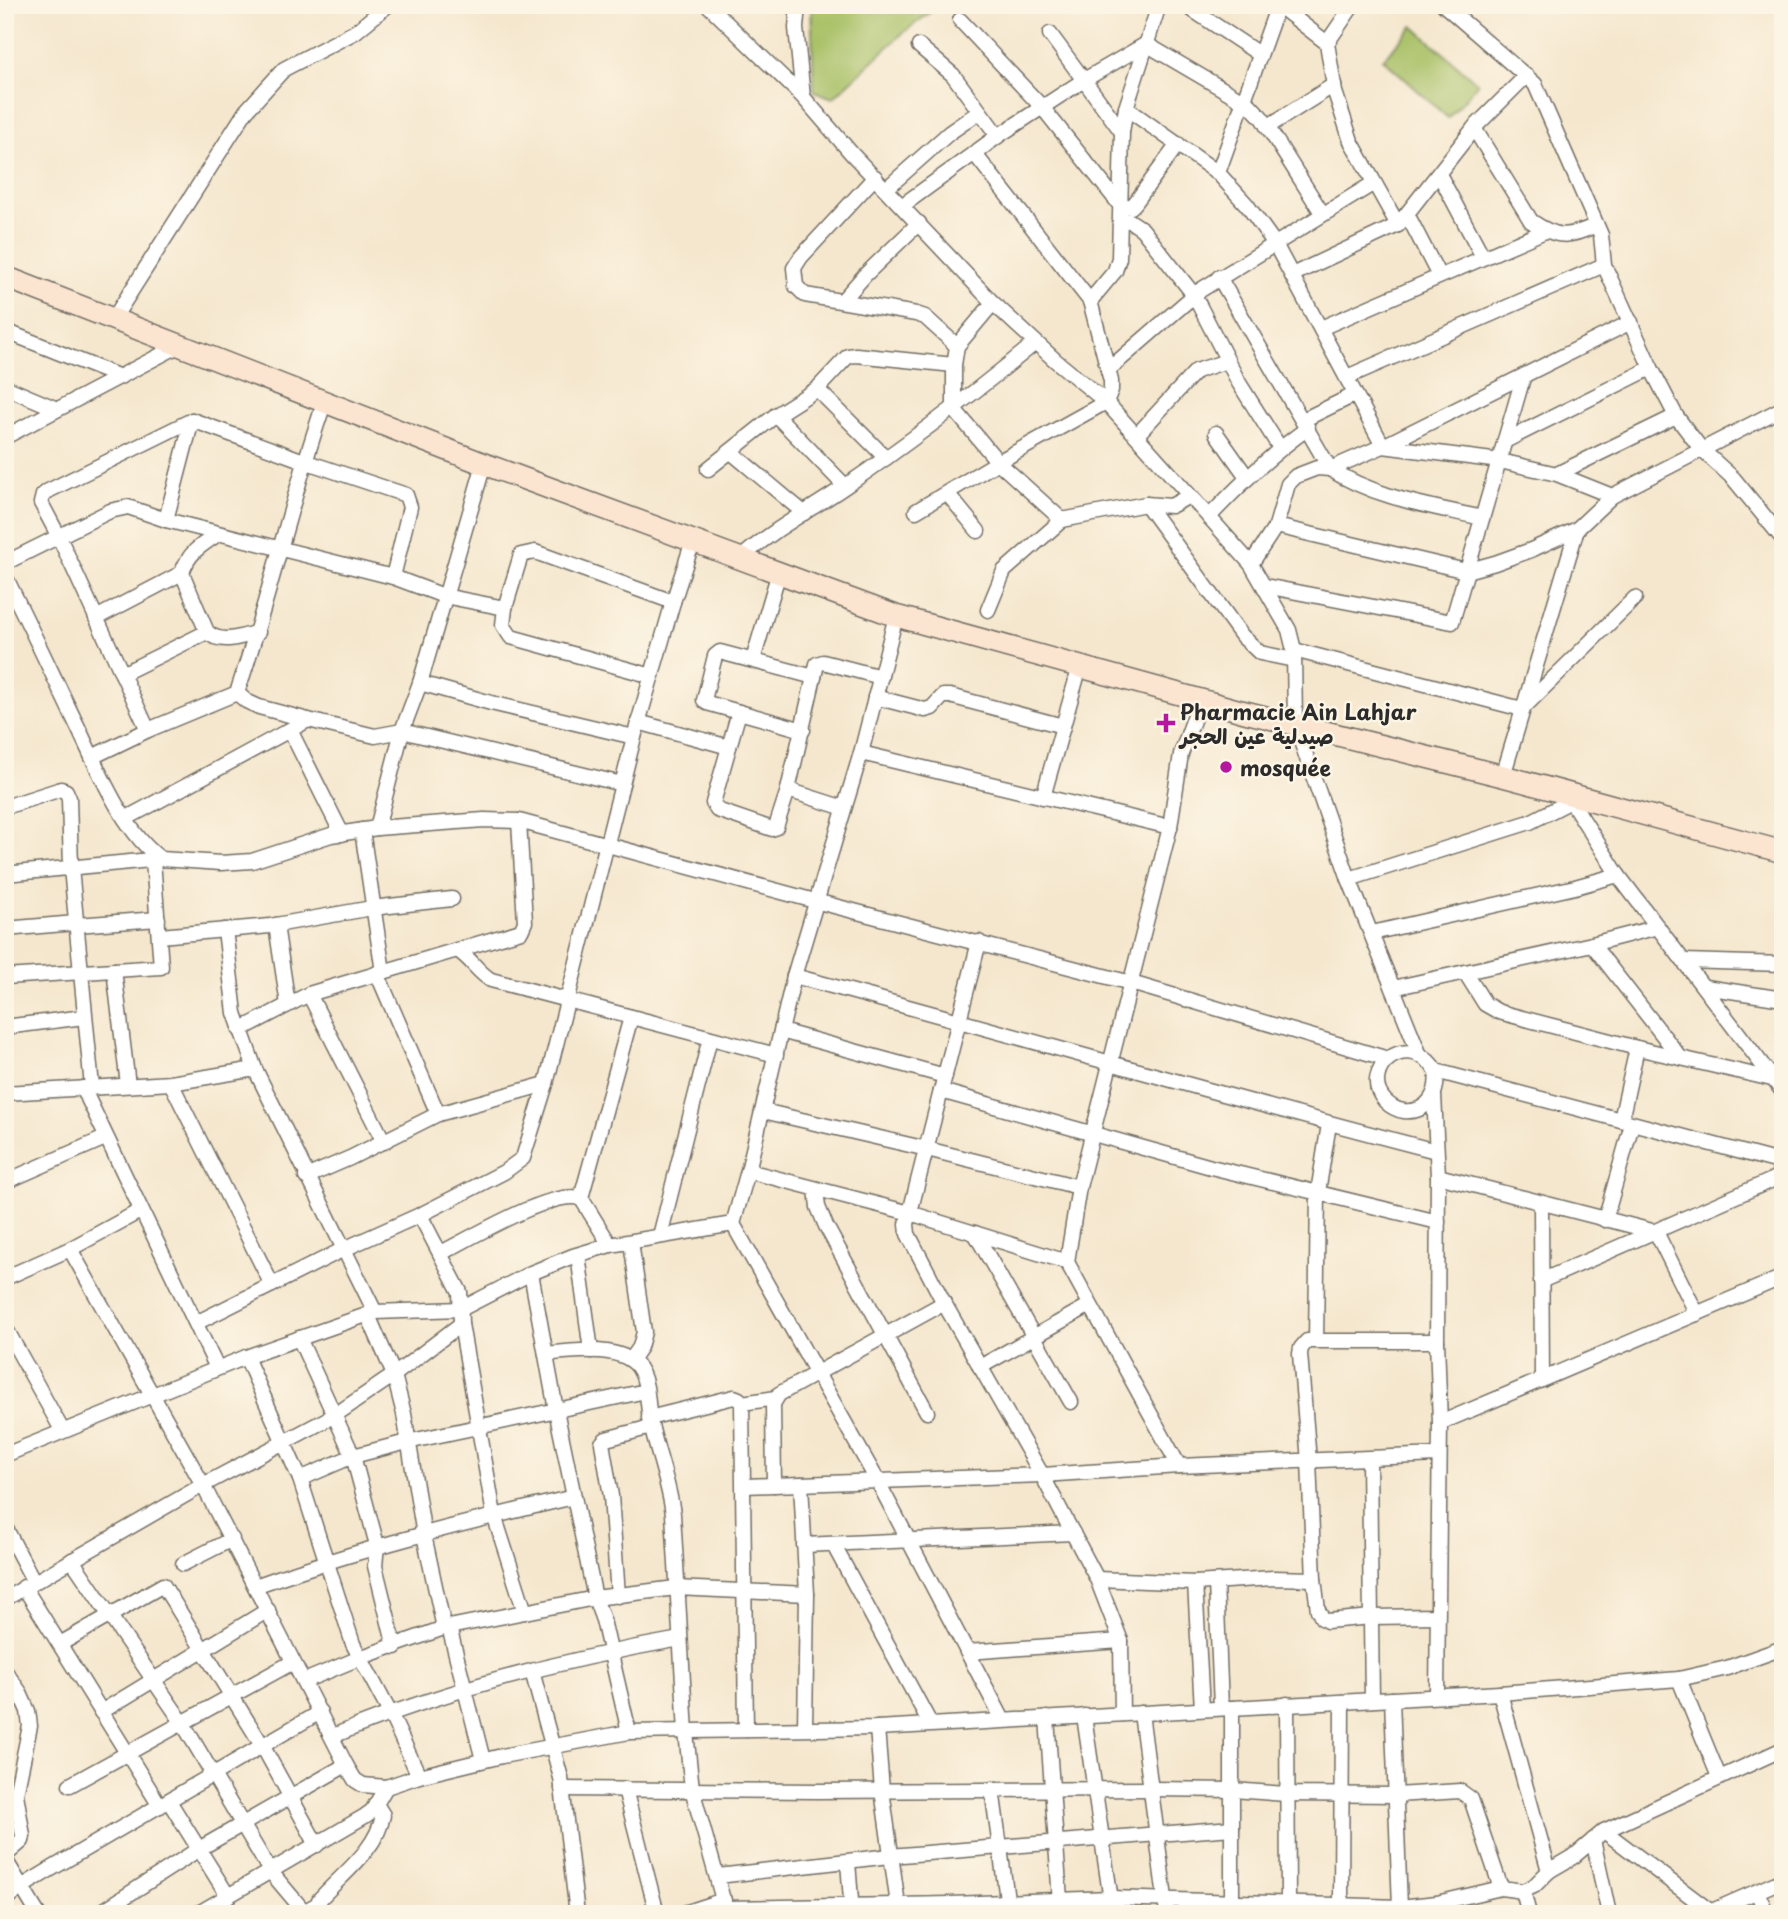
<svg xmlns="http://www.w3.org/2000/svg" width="1788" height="1919" font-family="'Playpen Sans','Playpen Sans Arabic',sans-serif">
  <rect width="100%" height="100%" fill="#fcf5e5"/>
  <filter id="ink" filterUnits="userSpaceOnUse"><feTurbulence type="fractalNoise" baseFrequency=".0143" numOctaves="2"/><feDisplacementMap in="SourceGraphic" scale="14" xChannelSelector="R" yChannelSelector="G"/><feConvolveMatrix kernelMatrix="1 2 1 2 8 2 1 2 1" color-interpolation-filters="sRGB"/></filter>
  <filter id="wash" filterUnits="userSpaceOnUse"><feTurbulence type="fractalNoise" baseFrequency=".00686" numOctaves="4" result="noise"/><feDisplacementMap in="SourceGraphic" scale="28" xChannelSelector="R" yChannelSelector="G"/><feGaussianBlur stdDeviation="1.57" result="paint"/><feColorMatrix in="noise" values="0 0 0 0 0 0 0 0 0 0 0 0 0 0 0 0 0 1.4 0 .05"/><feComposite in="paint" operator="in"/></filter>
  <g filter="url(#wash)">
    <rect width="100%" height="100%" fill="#f5e7ce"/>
    <g fill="#a7c065" stroke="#697648" stroke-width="2">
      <path d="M 811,5 L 940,5 L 903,33 L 833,98 L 814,91 Z"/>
      <path d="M 1413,26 L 1478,84 L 1448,118 L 1383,59 Z"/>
    </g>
  </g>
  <g filter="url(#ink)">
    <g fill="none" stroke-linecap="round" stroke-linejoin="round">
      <defs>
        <g id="minor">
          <path d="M 708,5 L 803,97 L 852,154 L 993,303 L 1056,361 L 1106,402 L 1251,564 L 1289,630 L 1294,650 L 1295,724 L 1349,879 L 1419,1053"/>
          <path d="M 798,5 L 796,28 L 803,97"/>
          <path d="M 1185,5 L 1259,54"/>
          <path d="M 1278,5 L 1327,43 L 1335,92 L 1351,141 L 1398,225"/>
          <path d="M 1444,5 L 1535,84 L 1601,235 L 1604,265 L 1651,368 L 1676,416 L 1702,450 L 1733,478 L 1783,539"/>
          <path d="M 960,20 L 1042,107 L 1120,205 L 1131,207 L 1135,203 L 1178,144"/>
          <path d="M 1050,34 L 1122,132"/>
          <path d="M 1327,43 L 1353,5"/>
          <path d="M 919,46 L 953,75 L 998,136"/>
          <path d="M 1126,108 L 1218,173 L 1247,205 L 1275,244 L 1383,446 L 1500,461 L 1557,474 L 1612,496"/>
          <path d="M 1267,127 L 1334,85"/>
          <path d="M 1474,128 L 1531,221 C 1557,239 1569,238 1596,225"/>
          <path d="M 1218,173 L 1278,5"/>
          <path d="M 1439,174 L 1483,257"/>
          <path d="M 875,177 L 801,257 L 794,268 L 796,286 L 805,295 L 916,314 L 925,317 L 957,346"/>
          <path d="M 886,189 L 949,133 L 979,112"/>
          <path d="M 903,205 L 998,136 L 1084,80 L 1146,44 L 1250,105 L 1262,118 L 1322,213"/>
          <path d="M 1407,214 L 1439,276"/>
          <path d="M 1121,220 L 1130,221 L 1142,229 L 1194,295 L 1239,383 L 1280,448"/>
          <path d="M 1292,275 L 1398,225 L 1474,128 L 1526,76"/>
          <path d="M 1219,277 L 1330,469 C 1375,498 1431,506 1482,518"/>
          <path d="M 842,301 L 865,275 L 919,223"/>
          <path d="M 1090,301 L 1115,271 L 1119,258 L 1122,132 L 1126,108 L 1159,5"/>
          <path d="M 993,303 L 957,346 L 954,365 L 954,409 L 998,462 L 1062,520 L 1146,504 L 1171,506 L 1189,496"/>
          <path d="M 114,318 L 246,111 L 284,69 L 355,32 L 388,5"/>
          <path d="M 1321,328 L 1545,231"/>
          <path d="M 5,331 L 120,377"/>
          <path d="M 1108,370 L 1199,291 L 1374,183"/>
          <path d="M 1347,377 L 1604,265"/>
          <path d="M 5,387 L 57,409"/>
          <path d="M 817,389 L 886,458"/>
          <path d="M 776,415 L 845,486"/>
          <path d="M 1303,420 L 1354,395"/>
          <path d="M 1216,433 L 1247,477"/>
          <path d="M 1137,435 L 1196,371 L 1227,361"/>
          <path d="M 5,437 L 180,345"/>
          <path d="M 1505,441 L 1651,368"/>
          <path d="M 731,452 L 804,513"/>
          <path d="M 708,469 L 776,415 L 817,389 L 848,356 L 856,355 L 954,365"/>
          <path d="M 1557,474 L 1676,416"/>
          <path d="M 947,493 L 978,531"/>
          <path d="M 1146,504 L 1242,636 L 1260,653 L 1294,660"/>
          <path d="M 916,511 L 998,462 L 1106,402 L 1111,390 L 1111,381 L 1090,301 L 974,153"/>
          <path d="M 1209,517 C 1240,484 1271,454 1308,428"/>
          <path d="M 166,520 L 192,420"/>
          <path d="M 1276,526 L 1466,571 L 1495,563 L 1531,550 L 1577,529 L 1612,496 L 1783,408"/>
          <path d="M 218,534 C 201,545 188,553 182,573 L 207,632 C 221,645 241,637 258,632"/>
          <path d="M 741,558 C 773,529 811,510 847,485 C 912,441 974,393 1035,343"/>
          <path d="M 5,563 L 110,511 L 128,507 L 166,520 L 393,577 L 444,596 L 505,608"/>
          <path d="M 1251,564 L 1276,526 L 1288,484 L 1296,476 L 1317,468 L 1330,469 L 1383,446 L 1631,322"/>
          <path d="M 5,576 C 28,622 50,669 72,715 C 94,759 121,831 161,859"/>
          <path d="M 1265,586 L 1452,622 L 1523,378"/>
          <path d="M 988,610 L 1004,571 L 1062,520"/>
          <path d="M 896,616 L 861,753 L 794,976 L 748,1171 L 733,1224 L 877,1480 L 1003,1720"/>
          <path d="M 96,618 L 182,573"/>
          <path d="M 1294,650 L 1522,709 L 1635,598"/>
          <path d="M 753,660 L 779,572"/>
          <path d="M 122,674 L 207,632"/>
          <path d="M 652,676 L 511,637 L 503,625 L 505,608 L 521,555 L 535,552 L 673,602"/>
          <path d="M 420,683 L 491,703 L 634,737"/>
          <path d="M 237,693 L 246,701 L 259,707 L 308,720 L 375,736 L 402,731 L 622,784"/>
          <path d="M 875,697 L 925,710 L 932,708 L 943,696 L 950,696 L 1063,726"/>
          <path d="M 739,712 L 707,703 L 704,700 L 715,656 L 720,652 L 814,677"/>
          <path d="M 638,722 L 729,747"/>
          <path d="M 148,730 L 59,537 L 41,503 L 43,495 L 48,491 L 192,420 L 304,461 L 406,495 L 410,507 L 393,577"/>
          <path d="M 290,730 L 342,834"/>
          <path d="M 861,753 L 1170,827"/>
          <path d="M 92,757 L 148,730 L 237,693 C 270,597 291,497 325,401"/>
          <path d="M 1503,776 L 1577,529"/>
          <path d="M 788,790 L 776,827 L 772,829 L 717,810 L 713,803 L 739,712 L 803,730"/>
          <path d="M 1566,793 L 1618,875 L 1783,1092"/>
          <path d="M 1043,797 L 1080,666"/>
          <path d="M 5,807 L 61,789 L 66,791 L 69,798 L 71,868 L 92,1087"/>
          <path d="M 844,808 L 788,790 L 817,664 L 823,662 L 881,677"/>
          <path d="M 125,819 L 308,720"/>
          <path d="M 377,828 L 402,731 L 420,683 L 484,464"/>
          <path d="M 362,830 L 383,972"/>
          <path d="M 5,874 L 161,859 L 221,863 L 252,861 L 331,835 L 377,828 L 484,820 L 519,821 L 815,901 L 1131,983 L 1388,1059"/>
          <path d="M 1349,879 L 1530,822 L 1571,801"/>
          <path d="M 76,925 L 158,919"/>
          <path d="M 276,925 L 288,1005"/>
          <path d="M 5,929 L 76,923"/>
          <path d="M 225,930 L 235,1013 L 255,1069 L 375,1312"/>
          <path d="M 1372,933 L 1575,887 L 1618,875"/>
          <path d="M 160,936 L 270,926 L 372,908 L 452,899"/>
          <path d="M 979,942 L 907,1224 L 908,1234 L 944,1303 L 1042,1475 L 1097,1579 L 1121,1641 L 1122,1714"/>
          <path d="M 1592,944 L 1679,1056"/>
          <path d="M 457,950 C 471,958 477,972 491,980 L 776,1055"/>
          <path d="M 1684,961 L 1783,964"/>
          <path d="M 114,970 L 128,1085"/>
          <path d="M 1465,972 L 1485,1004 L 1499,1012 L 1637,1048 L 1772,1079"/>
          <path d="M 377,973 L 438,1114"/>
          <path d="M 794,976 C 1008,1033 1221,1096 1436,1151"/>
          <path d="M 5,977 L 161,967 L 153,860"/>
          <path d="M 1705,987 L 1783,999"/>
          <path d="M 1393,988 L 1592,944 L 1658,927"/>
          <path d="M 309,994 L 384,1142"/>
          <path d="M 5,1027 L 84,1017"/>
          <path d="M 240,1030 L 309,994 L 521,931 L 525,922 L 519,821"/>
          <path d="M 781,1031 L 945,1076"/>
          <path d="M 1436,1071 C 1439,1092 1429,1113 1404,1111 C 1396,1110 1390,1106 1385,1101 C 1357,1070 1409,1027 1436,1071 L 1783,1163"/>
          <path d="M 171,1083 L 272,1285"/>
          <path d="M 83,1088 L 217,1368"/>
          <path d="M 941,1091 L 1211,1167 L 1438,1222"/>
          <path d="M 5,1093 L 171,1083 L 255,1069"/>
          <path d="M 1434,1095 L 1438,1176 L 1437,1341 L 1440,1423 L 1437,1695"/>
          <path d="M 763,1111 L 927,1149 L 1079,1187"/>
          <path d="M 1621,1120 L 1637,1048"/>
          <path d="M 748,1171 L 910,1213 L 1067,1262"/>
          <path d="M 1438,1176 L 1656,1232 L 1697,1314"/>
          <path d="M 306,1177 L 350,1158 L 438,1114 L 546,1084"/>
          <path d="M 5,1182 L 105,1138"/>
          <path d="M 816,1189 L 818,1207 L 826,1226 L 927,1412"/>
          <path d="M 1541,1204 L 1542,1380"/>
          <path d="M 420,1215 L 460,1292 L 461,1324 L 494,1515 L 525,1612"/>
          <path d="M 1605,1220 L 1632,1124"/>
          <path d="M 975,1233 L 1071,1402"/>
          <path d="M 660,1236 L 710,1038"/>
          <path d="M 610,1245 L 581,1198 L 631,1017"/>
          <path d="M 70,1249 L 203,1485 L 346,1765 L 355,1780 L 363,1785 L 386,1787 L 419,1776 L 502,1756 L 629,1732 L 877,1728 L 1500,1693 L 1679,1679 L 1727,1668 L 1783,1648"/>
          <path d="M 441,1253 C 471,1238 550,1190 581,1198"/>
          <path d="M 578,1255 L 591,1351"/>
          <path d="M 531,1273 L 556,1410 L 595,1598 L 603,1620 L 629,1732"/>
          <path d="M 5,1278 L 70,1249 L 140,1211"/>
          <path d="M 1541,1281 L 1770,1181 L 1783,1173"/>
          <path d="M 368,1315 L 394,1375 L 404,1414 L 424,1535 L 444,1628"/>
          <path d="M 196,1323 L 344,1249 L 420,1215 L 504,1172 L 523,1158 L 546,1084 L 634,737 L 673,602 L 693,541"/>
          <path d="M 5,1327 L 62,1430"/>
          <path d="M 299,1338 L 353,1456 L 377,1545 L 375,1566 L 395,1647"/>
          <path d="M 1316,1341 L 1318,1192 L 1329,1124"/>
          <path d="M 1437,1341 L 1307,1341 L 1301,1348 L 1300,1354 L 1309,1461 L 1314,1579 L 1318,1610 L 1322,1618 L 1327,1621 L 1372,1617 L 1437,1616"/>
          <path d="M 546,1354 C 571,1351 628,1343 641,1372 C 649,1387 647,1408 651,1425 C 658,1455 669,1483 673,1514 L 686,1732 L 692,1789 L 727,1914"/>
          <path d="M 246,1357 L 300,1479 L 353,1644 L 390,1713 L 419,1776"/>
          <path d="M 631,1360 L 640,1347 L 644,1332 L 631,1242"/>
          <path d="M 980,1367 L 1090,1305"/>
          <path d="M 742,1403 L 776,1398"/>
          <path d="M 649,1418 L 734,1397 L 739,1399 L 742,1403 L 746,1730"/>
          <path d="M 1440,1423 L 1783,1277"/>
          <path d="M 5,1455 L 246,1357 L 375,1312 L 461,1309 L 531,1273 L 573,1256 L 610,1245 L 733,1224"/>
          <path d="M 1369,1459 L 1372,1700"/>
          <path d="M 1179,1466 L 1067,1262 L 1079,1187 L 1170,827 L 1181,754 L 1201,698"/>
          <path d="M 300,1479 L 353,1456 L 407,1442 L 646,1391"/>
          <path d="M 801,1484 L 807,1594 L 805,1728"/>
          <path d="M 774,1485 L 773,1404 L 779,1394 L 944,1303"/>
          <path d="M 744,1486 L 1042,1475 L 1179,1466 L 1439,1455"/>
          <path d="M 5,1527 L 34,1582"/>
          <path d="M 833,1544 L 930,1723"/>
          <path d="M 804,1545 L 1073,1533"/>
          <path d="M 72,1560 L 182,1722 L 270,1871 L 302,1909 L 307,1910 L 318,1904"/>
          <path d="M 183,1564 L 232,1539"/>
          <path d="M 1097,1579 L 1195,1583 L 1273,1578 L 1314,1579"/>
          <path d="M 1216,1582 L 1221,1708"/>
          <path d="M 1195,1583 L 1202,1709"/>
          <path d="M 255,1586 C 359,1549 466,1522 574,1497"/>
          <path d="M 24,1587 L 160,1806"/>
          <path d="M 618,1596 L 611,1496 L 602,1443 L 606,1439 L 651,1427"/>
          <path d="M 5,1599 L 203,1485 L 335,1415 L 394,1375 L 461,1324"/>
          <path d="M 449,1627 L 483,1760"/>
          <path d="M 60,1644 L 163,1585 L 262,1745 L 317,1845"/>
          <path d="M 967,1652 L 1121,1641"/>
          <path d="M 5,1671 L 19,1691 L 28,1711 L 30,1726 L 16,1794 L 23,1836 L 22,1841 L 7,1854 L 6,1861 L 38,1914"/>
          <path d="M 532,1671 L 561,1778 L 577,1914"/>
          <path d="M 1679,1679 L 1719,1777"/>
          <path d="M 304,1681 L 362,1657 L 444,1628 L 595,1598 L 676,1588 L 807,1594"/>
          <path d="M 1500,1693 L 1549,1871"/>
          <path d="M 1392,1699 L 1400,1907"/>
          <path d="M 1287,1704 L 1288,1902"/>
          <path d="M 1232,1708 L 1232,1901"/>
          <path d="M 101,1712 L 268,1610"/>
          <path d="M 1141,1713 L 1167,1914"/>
          <path d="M 1084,1716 L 1113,1914"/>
          <path d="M 1047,1718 L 1061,1914"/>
          <path d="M 877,1728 L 882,1790 L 899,1912"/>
          <path d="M 333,1736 C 444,1690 561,1660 680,1639"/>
          <path d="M 70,1785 L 293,1662"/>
          <path d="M 562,1789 L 817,1791 L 1152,1789 L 1233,1790 L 1286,1794 L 1396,1795 L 1460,1791 L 1471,1799 L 1501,1888"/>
          <path d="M 625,1789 L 657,1914"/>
          <path d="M 992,1789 L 1009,1914"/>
          <path d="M 169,1801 L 228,1896"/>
          <path d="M 1604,1831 L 1714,1914"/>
          <path d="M 1593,1840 L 1609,1914"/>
          <path d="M 848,1862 L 852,1913"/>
          <path d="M 718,1876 L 890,1856 L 1232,1828"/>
          <path d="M 1523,1891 L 1529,1914"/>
          <path d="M 1757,1892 L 1767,1914"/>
          <path d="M 5,1900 L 23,1886 L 56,1866 L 320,1712"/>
          <path d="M 1341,1906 L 1342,1702"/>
          <path d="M 726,1908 L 951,1904 L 1111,1898 L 1400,1907 L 1437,1903 L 1501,1888 L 1523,1891 L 1534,1886 L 1549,1871 L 1573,1857 L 1604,1831 L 1783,1749"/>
          <path d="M 1712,1911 L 1783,1880"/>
          <path d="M 98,1914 L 199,1849 L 346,1765"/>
          <path d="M 197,1914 L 365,1816 L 372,1811 L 386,1787"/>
          <path d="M 326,1914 L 318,1904 L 319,1900 C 342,1874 377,1850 383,1815 L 376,1804"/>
          <path d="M 681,1914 L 724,1900"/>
        </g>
        <path id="secondary" d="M 5,277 L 484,464 L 896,616 L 1241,711 L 1503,776 L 1783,852"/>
      </defs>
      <use href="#minor" stroke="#726d64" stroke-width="17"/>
      <use href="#secondary" stroke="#726d64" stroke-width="24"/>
      <use href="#minor" stroke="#fff" stroke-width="14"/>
      <use href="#secondary" stroke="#fce5d0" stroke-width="21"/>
    </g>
  </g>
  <g fill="#b5179e" stroke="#fcf5e5" stroke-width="2.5">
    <path d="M1162.5 712.5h7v7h7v7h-7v7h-7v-7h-7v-7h7z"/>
    <circle cx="1226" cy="767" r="7"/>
  </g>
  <g text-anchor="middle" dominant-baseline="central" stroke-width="5" stroke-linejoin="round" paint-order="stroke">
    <g font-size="21" font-weight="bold" fill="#2b2b2b" stroke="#fcf5e5" text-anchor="start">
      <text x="1180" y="711">Pharmacie Ain Lahjar<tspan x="1180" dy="24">صيدلية عين الحجر</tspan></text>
      <text x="1240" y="767">mosquée</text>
    </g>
  </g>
  <rect width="1788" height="1919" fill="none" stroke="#fcf5e5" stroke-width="28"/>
</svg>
